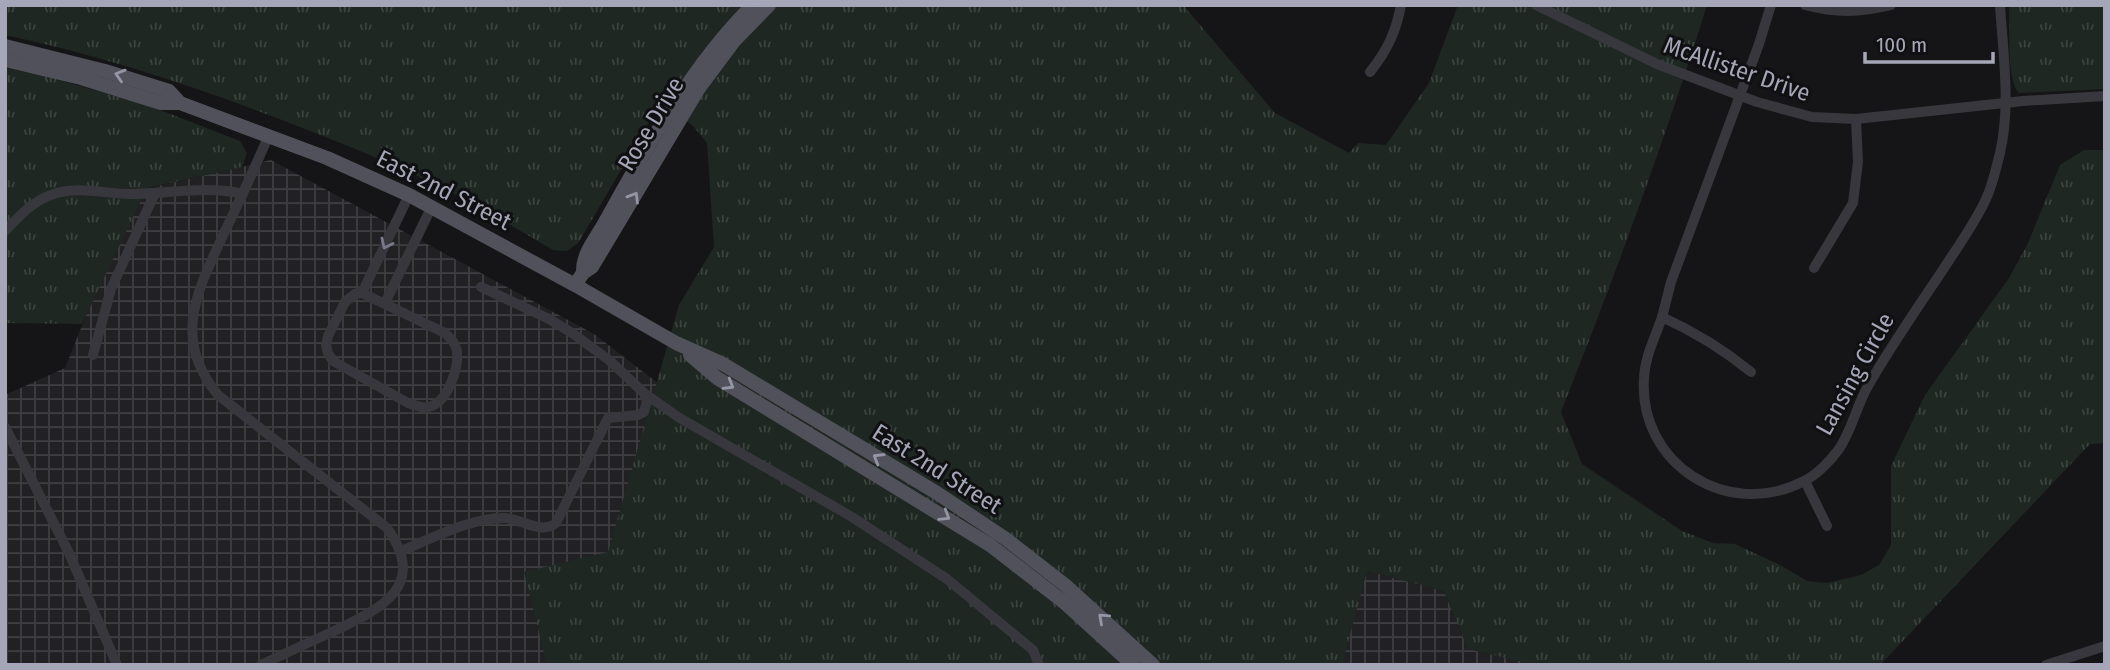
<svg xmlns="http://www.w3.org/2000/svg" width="2110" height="670" font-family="'Fira Sans Condensed',sans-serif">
  <defs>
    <pattern id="industrial-grid" width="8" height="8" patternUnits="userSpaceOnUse" patternTransform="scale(1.75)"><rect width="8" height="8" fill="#212124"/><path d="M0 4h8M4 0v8" fill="none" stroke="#3e3e42"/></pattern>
    <pattern id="grass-tufts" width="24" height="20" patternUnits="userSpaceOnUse" patternTransform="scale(1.75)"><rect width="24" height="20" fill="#1e2721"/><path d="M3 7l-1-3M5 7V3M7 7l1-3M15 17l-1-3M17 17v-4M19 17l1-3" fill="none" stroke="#3c443f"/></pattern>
  </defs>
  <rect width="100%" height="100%" fill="#151517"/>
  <g fill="url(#industrial-grid)">
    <path d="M 271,160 L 594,334 L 720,431 L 904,665 L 5,665 L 5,395 L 65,368 L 136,191 Z"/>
    <path d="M 1367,571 L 1444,591 L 1468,649 L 1537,665 L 1339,665 Z"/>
  </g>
  <g fill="url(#grass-tufts)">
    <path d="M 5,5 L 1183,5 L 1275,113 L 1349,153 L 1358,143 L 1386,145 L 1429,83 L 1458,5 L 1707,5 C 1664,143 1614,278 1561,412 L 1582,464 L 1682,531 L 1713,543 L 1735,544 L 1782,566 L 1807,581 L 1827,583 L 1861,575 L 1879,565 L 1891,545 L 1891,466 L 1925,395 L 2009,278 L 2028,243 L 2060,165 L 2084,150 L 2105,150 L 2105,443 L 2090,444 L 1880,665 L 1536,665 L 1468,649 L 1444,591 L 1367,571 L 1342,665 L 547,665 L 524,572 L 608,552 L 679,305 L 714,247 L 707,143 L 693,126 L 661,101 L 579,242 L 567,251 L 553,250 C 525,234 498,217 470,202 C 414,172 354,148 295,125 C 200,88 104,56 5,35 Z"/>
    <path d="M 2009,5 L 2105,5 L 2105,89 L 2019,93 C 2006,80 2010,25 2009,5 Z"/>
    <path d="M 5,68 L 52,78 L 150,106 L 240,141 L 247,153 L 242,167 L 147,188 L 82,324 L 5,323 Z"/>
  </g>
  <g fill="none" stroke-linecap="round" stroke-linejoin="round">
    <g stroke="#38373e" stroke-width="10">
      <path d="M 1536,5 L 1657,64 L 1757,102 L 1812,117 L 1856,119 L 2023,101 L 2105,96"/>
      <path d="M 1771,5 L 1759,44 L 1671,282 C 1668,294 1665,306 1662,317 C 1655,338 1645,356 1644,378 C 1638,464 1728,521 1804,481 C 1817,475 1831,460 1839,449 C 1852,430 1856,407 1868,386 C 1892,344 1921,303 1948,262 C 1961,242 1976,221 1986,199 C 1993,184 1996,168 2000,153 C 2011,106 2003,53 2000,5"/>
      <path d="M 1805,5 C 1835,13 1860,13 1891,5"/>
      <path d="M 1370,72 C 1387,51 1396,32 1401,5"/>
      <path d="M 5,231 C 18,217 33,201 51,195 C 77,185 104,194 131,194 C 168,194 207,185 243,194"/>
      <path d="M 1814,268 L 1853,203 L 1858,162 L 1856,119"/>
      <path d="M 481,287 L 549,319 L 572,333 L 609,360 L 644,393 L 678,417 L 852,517 L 947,579 L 1033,650 L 1039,665"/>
      <path d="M 362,293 L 445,333 C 451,339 455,342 457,351 C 459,368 448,402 429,407 C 422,409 415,405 408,403 L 340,365 L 333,361 L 328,353 L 326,345 L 328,336 L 345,302 L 355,294 Z"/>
      <path d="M 362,293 L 409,195"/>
      <path d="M 385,303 L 432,206"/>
      <path d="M 1662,317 C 1695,332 1723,349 1751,372"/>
      <path d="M 93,355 L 111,289 L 155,193"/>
      <path d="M 5,427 L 69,553 L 117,665"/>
      <path d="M 1805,481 L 1827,526"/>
      <path d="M 401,551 C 431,539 472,517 505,518 C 521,519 542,535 556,523 L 608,418 L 638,415 L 644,412 L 647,401 L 644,393"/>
      <path d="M 261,665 C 284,654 307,643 330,633 C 378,610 430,588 387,528 L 218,395 C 170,337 199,288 226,229 C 241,198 255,167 269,135"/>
      <path d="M 2046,665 L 2105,646"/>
    </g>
    <g stroke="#51515b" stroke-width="14">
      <path d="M 5,46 L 105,71 L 169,91 L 180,103"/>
      <path d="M 5,60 L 81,78 L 161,103 L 180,103 L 327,158 L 409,195 L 575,285 L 676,343 L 723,364 L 937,493 L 1006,539 L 1065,585 L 1153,665"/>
      <path d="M 583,273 C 582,254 595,240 604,224 C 643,153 694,62 753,5"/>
      <path d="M 575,285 L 583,273 L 592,267 L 699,88 L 734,41 L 769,5"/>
      <path d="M 690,355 L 717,378 L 990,545 L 1065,603 L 1133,665"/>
    </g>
  </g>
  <defs><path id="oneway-chevron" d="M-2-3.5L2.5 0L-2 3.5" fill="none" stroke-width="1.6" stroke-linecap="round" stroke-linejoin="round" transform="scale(1.75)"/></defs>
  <g stroke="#9496a5">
    <use href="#oneway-chevron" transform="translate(120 75) rotate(-163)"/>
    <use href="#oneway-chevron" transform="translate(634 197) rotate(-59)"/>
    <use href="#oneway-chevron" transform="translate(729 385) rotate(31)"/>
    <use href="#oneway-chevron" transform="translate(878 458) rotate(-149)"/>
    <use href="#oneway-chevron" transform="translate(945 516) rotate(32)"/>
    <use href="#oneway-chevron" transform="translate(1103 618) rotate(-138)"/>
  </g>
  <use stroke="#797a87" href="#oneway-chevron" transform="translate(386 244) rotate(115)"/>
  <g text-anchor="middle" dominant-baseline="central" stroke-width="6" stroke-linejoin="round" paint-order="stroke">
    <g font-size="24" fill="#a5a7b8" stroke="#101012">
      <text transform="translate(1737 69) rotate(19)">McAllister Drive</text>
      <text transform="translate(651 124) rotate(-59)">Rose Drive</text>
      <text transform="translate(444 190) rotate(27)">East 2nd Street</text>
      <text transform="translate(1855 374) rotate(-61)">Lansing Circle</text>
      <text transform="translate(937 469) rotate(32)">East 2nd Street</text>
    </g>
  </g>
  <rect width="2110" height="670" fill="none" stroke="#a5a7b8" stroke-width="14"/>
  <path d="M1865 52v10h128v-10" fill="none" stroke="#a5a7b8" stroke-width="3.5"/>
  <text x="1876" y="52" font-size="21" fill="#a5a7b8" stroke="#101012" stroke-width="5" paint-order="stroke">100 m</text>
</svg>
